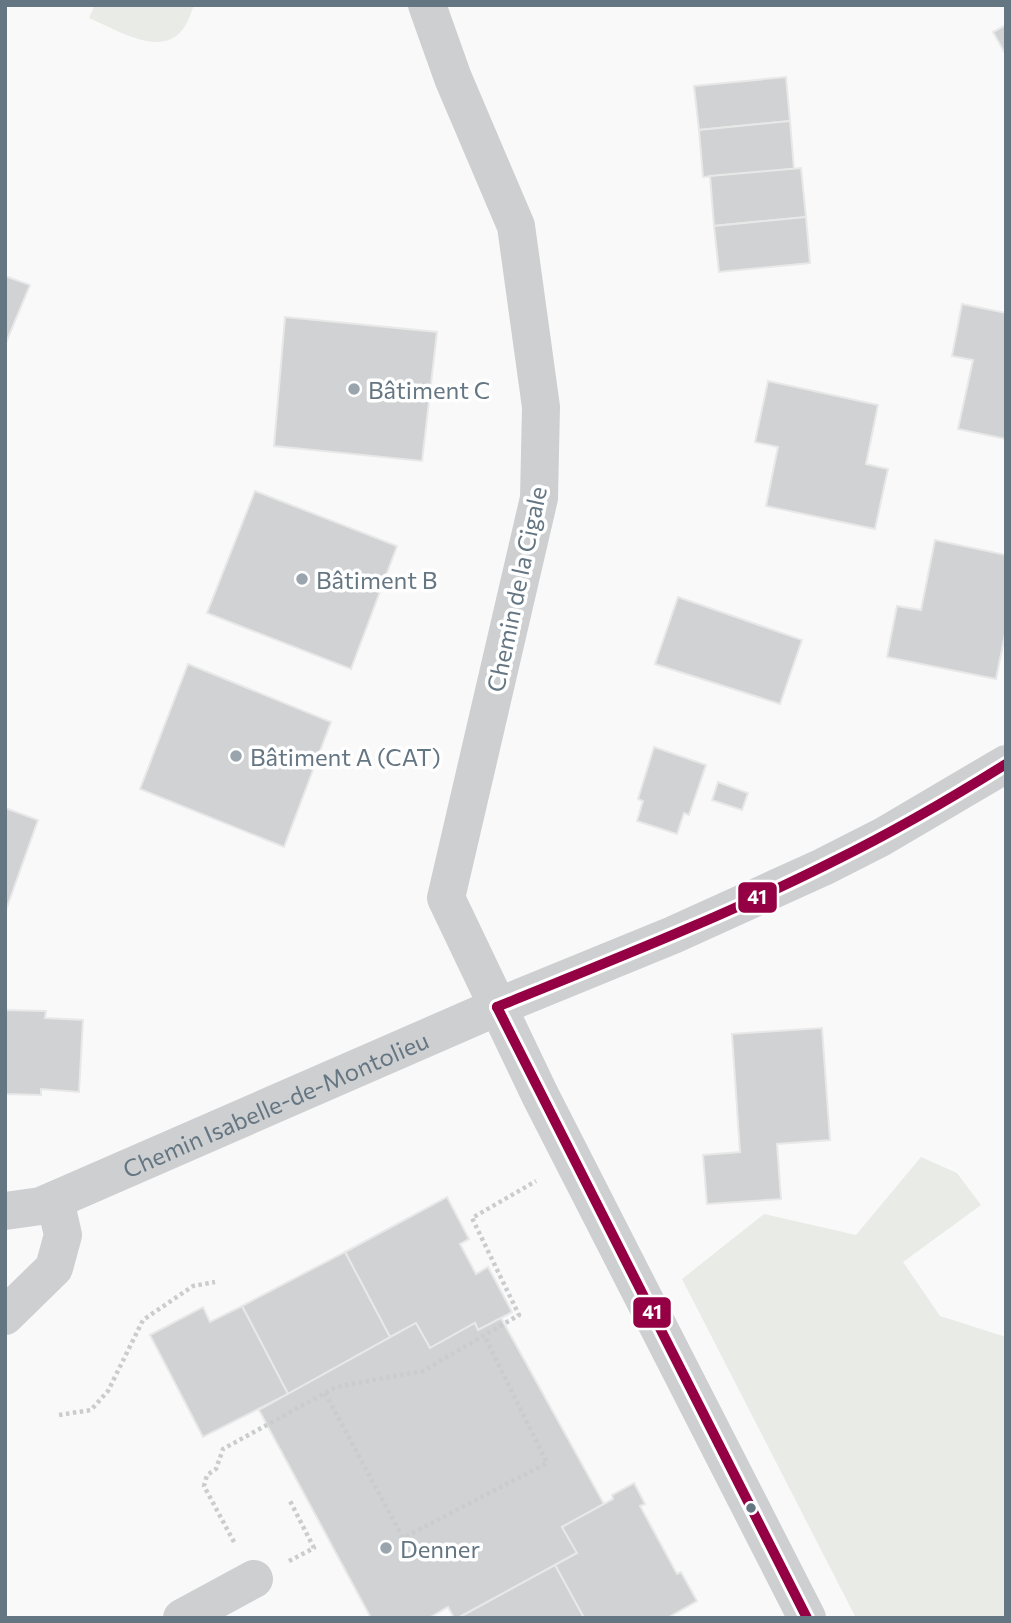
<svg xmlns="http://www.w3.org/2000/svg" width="1011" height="1623" font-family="Commissioner,sans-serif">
  <rect width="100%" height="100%" fill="#f9f9f9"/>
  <g fill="#e8ebe6">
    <path d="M 95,5 L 194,5 C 191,12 189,20 185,26 C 164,61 116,29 89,18 Z"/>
    <path d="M 921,1157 L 957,1173 L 981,1205 L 903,1262 L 940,1316 L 1006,1337 L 1006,1618 L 856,1618 L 682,1279 L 764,1214 L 856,1235 Z"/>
  </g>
  <g fill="#d0d2d3" stroke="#e8e8e8" stroke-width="2">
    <path d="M 1006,25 L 1006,55 L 993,32 Z"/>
    <path d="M 786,77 L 790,121 L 699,130 L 694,86 Z"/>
    <path d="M 790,121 L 794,169 L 703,177 L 699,130 Z"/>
    <path d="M 801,168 L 806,217 L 714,226 L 710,176 Z"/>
    <path d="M 806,217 L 810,263 L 719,272 L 714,226 Z"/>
    <path d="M 5,276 L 30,285 L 5,345 Z"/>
    <path d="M 962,304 L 1006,313 L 1006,439 L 958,429 L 973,360 L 952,356 Z"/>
    <path d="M 285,317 L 437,332 L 422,461 L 274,446 Z"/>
    <path d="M 768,381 L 878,405 L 866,464 L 888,469 L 875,529 L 766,506 L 778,447 L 755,442 Z"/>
    <path d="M 255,491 L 397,546 L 351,669 L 207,613 Z"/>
    <path d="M 935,540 L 1006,555 L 1006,629 L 996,679 L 887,657 L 897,606 L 921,610 Z"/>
    <path d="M 678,597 L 802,640 L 780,704 L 655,664 Z"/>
    <path d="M 188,664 L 331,722 L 284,847 L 140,789 Z"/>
    <path d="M 654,747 L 706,765 L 689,815 L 684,813 L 677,834 L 637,821 L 643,801 L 638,799 Z"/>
    <path d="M 718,782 L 748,793 L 742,810 L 712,800 Z"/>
    <path d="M 5,808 L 38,820 L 6,910 L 5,909 Z"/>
    <path d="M 5,1010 L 46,1011 L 45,1018 L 83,1020 L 79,1092 L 41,1089 L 41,1095 L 5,1094 Z"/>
    <path d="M 822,1028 L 830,1140 L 777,1144 L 781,1199 L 707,1204 L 703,1155 L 740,1152 L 732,1034 Z"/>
    <path d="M 447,1197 L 469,1239 L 460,1244 L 476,1274 L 488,1267 L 512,1312 L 478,1330 L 475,1323 L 430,1348 L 416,1323 L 390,1337 L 345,1252 Z"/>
    <path d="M 345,1252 L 390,1337 L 288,1394 L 242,1306 Z"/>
    <path d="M 242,1306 L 288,1394 L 203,1437 L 150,1335 L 203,1307 L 210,1322 Z"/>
    <path d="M 501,1318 L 604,1504 L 562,1527 L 577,1553 L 458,1618 L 454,1618 L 448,1607 L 429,1618 L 371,1618 L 259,1410 L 416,1323 L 430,1348 L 475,1323 L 478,1330 Z"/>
    <path d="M 634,1483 L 645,1504 L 640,1506 L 677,1574 L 681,1572 L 697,1601 L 667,1618 L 584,1618 L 555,1565 L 577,1553 L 562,1527 L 613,1499 L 612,1495 Z"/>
    <path d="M 555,1565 L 584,1618 L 458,1618 Z"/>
  </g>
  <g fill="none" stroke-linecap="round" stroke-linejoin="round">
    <g stroke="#cbcccd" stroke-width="4.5" stroke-dasharray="3.5 3.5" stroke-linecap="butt">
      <path d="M 325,1393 L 403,1538 L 547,1463 L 484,1335"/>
      <path d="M 59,1415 L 91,1410 L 108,1391 L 143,1320 L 193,1286 L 215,1282"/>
      <path d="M 234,1542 L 204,1486 L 207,1475 L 216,1469 L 223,1449 L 336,1387 L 423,1371 L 519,1315 L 472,1218 L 536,1181"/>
      <path d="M 289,1561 L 314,1548 L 289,1499"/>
    </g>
    <g stroke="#cecfd0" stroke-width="38">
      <path d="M 427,5 L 453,78 L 516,226 L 541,407 L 539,498 L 446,898 L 540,1095 L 807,1618"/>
      <path id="s1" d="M 5,1211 L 41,1206 L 497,1007 L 673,935 L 823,867 L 882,837 L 1006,764"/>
      <path d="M 5,1316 L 54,1268 L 63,1235 L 55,1200"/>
      <path d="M 182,1618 L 254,1579"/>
    </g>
    <defs>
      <g id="bus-1">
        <path d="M 497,1007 L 807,1618"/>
        <path d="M 497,1007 C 610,961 725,916 834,861 C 893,832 950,799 1006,764"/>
      </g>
    </defs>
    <use href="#bus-1" stroke="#fff" stroke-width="16"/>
    <use href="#bus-1" stroke="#940043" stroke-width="10"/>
  </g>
  <g fill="#99a4ac" stroke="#fff" stroke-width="2.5">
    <circle cx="354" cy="389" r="7"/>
    <circle cx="302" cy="579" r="7"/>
    <circle cx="236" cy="756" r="7"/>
    <circle cx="386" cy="1548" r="7"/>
  </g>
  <circle fill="#657683" stroke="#fff" stroke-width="2.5" cx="751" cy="1508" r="6"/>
  <g text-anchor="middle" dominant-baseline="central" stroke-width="7" stroke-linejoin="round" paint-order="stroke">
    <g font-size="24" fill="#657683" stroke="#fff" text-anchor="start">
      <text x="368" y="389">Bâtiment C</text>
      <text x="316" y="579">Bâtiment B</text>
      <text x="250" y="756">Bâtiment A (CAT)</text>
      <text x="400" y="1548">Denner</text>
    </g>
    <g font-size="24" fill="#657683" stroke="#fff">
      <text transform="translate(516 589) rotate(-78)">Chemin de la Cigale</text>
      <text stroke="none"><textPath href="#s1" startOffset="292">Chemin Isabelle-de-Montolieu</textPath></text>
    </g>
  </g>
  <g stroke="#fff" stroke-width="2.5">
    <rect x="737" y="881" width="41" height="33" rx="7" fill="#940043"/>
    <rect x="632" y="1296" width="40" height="33" rx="7" fill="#940043"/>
  </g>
  <g font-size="19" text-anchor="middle" font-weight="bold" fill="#fff">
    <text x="757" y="904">41</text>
    <text x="652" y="1319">41</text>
  </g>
  <rect width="1011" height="1623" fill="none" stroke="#657683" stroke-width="14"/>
</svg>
